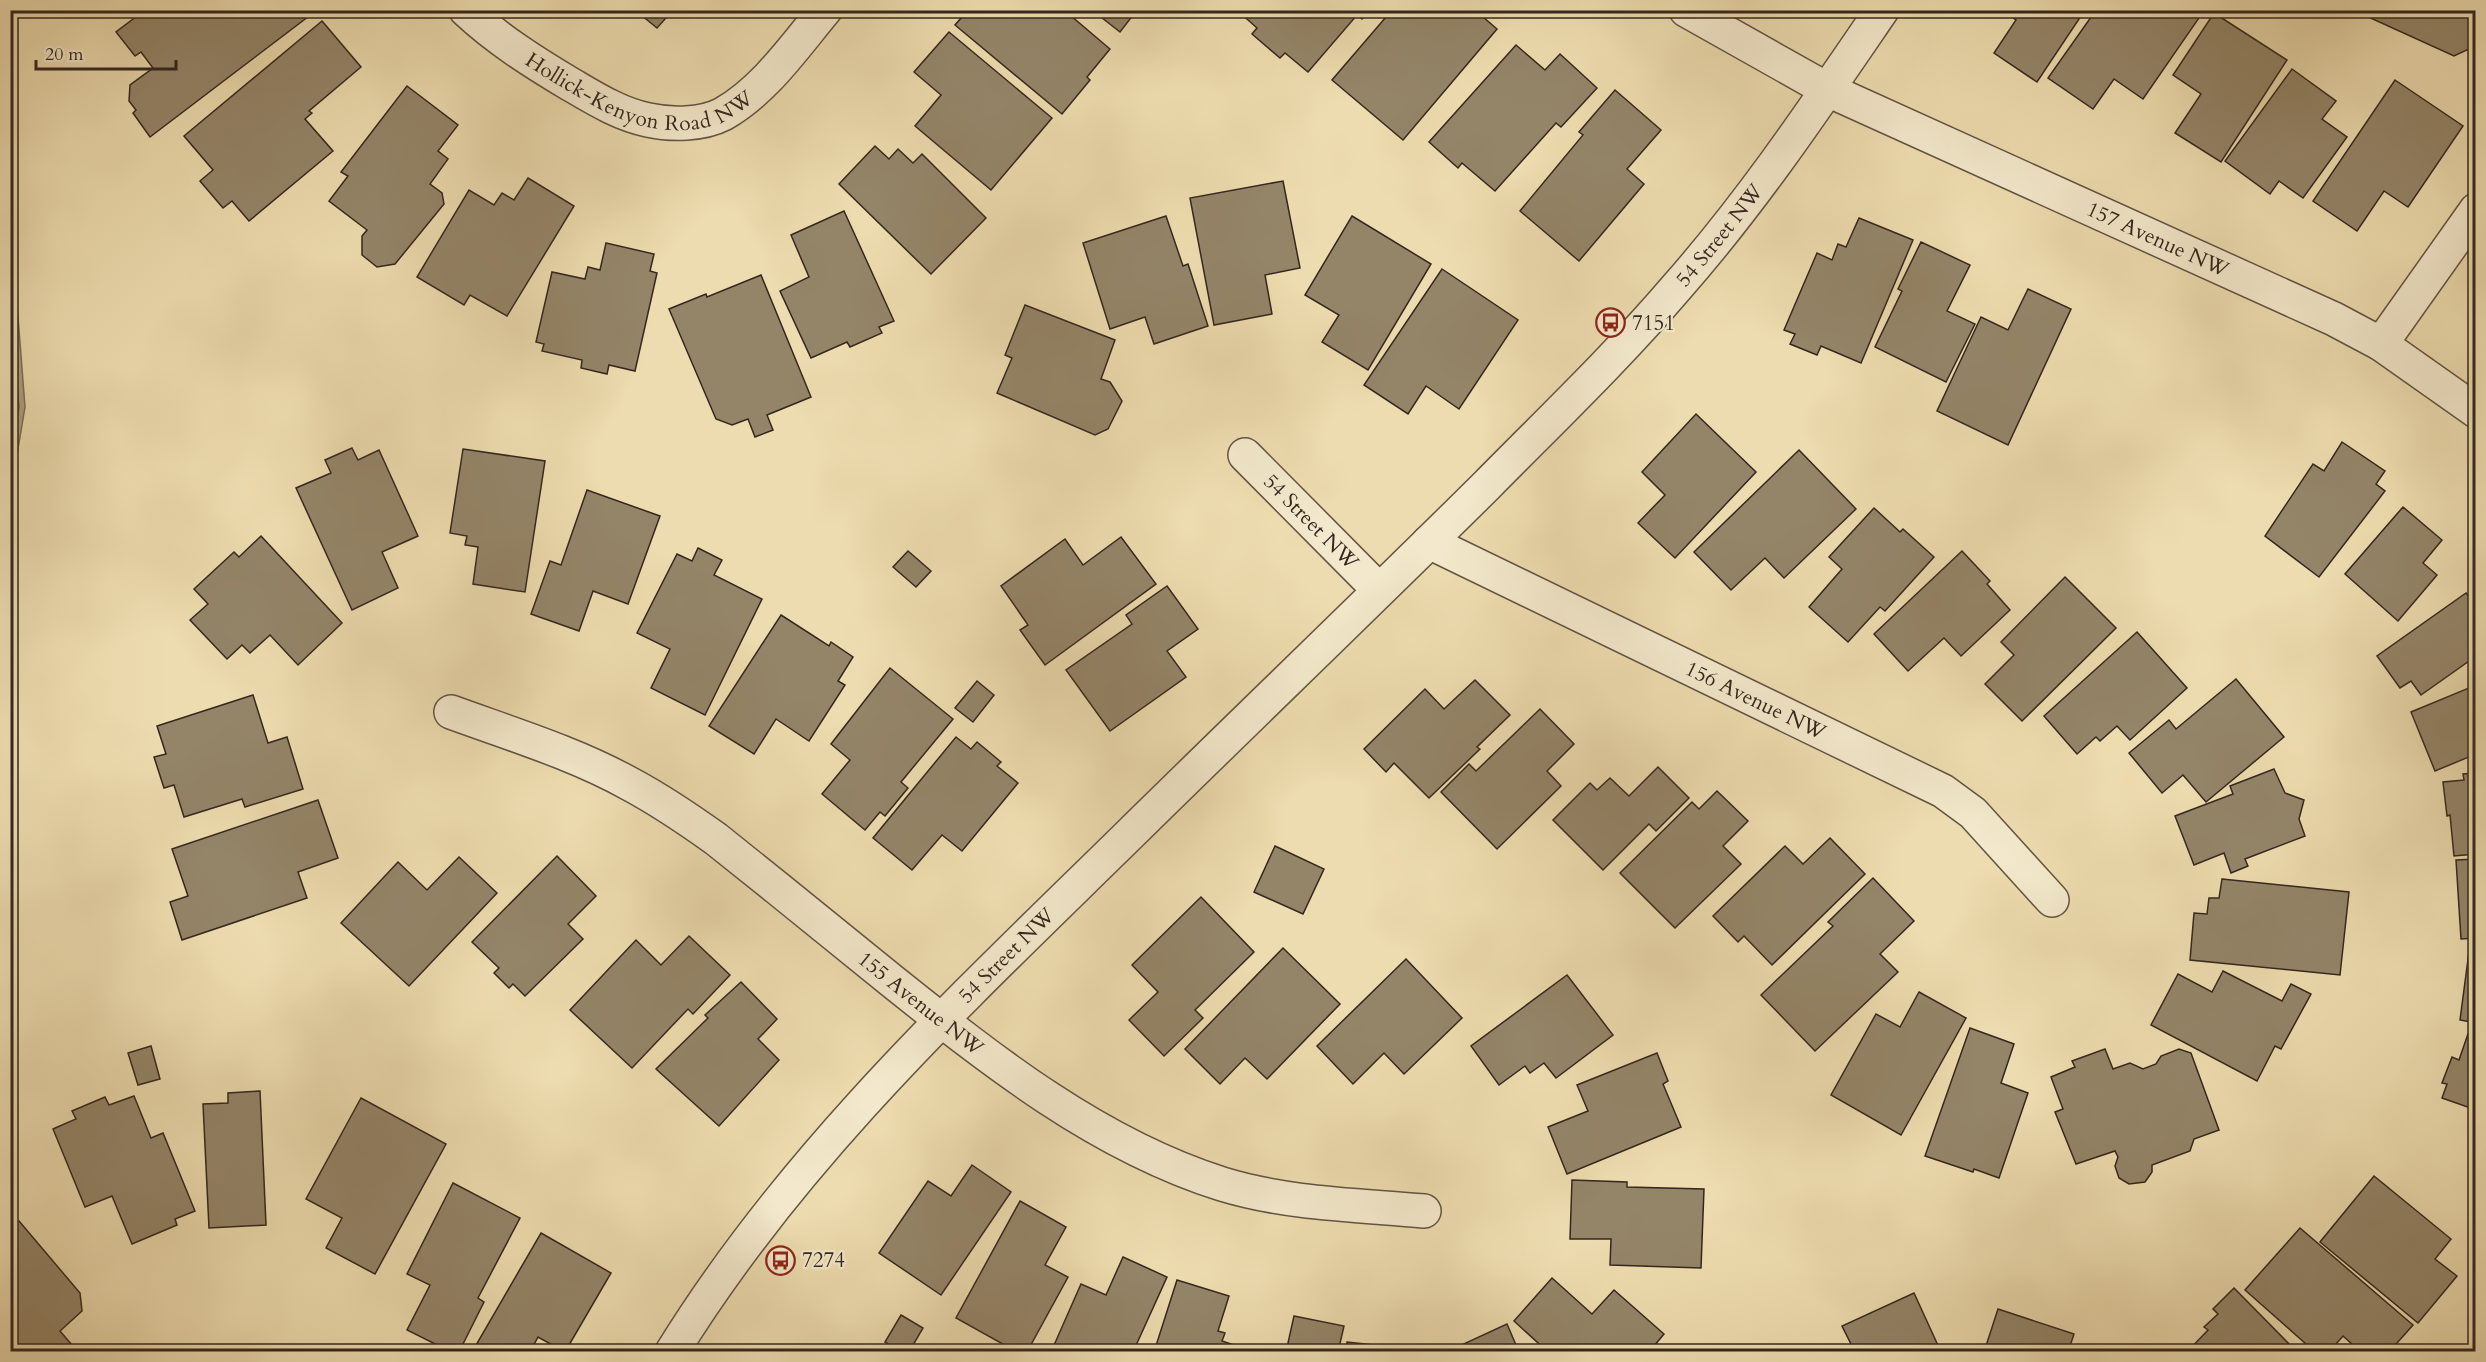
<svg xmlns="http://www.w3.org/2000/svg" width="2486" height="1362" font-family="Cardo,serif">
  <rect width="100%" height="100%" fill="#eddcaf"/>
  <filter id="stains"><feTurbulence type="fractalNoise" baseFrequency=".00333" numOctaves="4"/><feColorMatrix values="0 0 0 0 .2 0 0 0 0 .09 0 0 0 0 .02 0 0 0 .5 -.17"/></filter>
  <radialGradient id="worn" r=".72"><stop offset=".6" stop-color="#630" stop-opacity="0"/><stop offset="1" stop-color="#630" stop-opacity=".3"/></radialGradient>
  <path fill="#ae9e7e" stroke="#7d6e58" stroke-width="1.5" d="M 11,227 L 25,407 L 11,491 L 10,491 Z"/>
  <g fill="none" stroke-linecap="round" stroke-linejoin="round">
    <path stroke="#71624e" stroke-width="1.5" d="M 10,301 L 19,407 L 10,456"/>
  </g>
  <g fill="#948569" stroke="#34271e" stroke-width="1.5">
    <path d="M 145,10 L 317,10 L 150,137 L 133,113 L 136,110 L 129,101 L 130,85 L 153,68 L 141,52 L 135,56 L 116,32 Z"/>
    <path d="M 635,10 L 673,10 L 657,28 Z"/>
    <path d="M 968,10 L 1020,10 L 1024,14 L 1028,10 L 1064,10 L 1110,49 L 1087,77 L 1090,80 L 1062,114 L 955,25 Z"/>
    <path d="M 1092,10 L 1137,10 L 1120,32 Z"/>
    <path d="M 1369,10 L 1362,19 L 1357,15 L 1308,72 L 1285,53 L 1280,58 L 1252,34 L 1257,28 L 1238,11 Z"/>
    <path d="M 1392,10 L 1438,10 L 1443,14 L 1446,10 L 1475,10 L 1497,29 L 1403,140 L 1332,80 Z"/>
    <path d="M 2002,10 L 2085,10 L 2037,82 L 1994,53 L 2016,20 Z"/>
    <path d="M 2096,10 L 2195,10 L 2201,15 L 2143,99 L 2114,79 L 2093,109 L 2048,78 Z"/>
    <path d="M 2353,10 L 2476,10 L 2476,34 L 2469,49 L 2454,56 Z"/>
    <path d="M 2214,13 L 2287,60 L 2221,162 L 2175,133 L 2201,94 L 2173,75 Z"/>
    <path d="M 322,21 L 361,67 L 309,111 L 312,113 L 305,119 L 333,151 L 249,221 L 232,201 L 223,208 L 200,181 L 213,170 L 184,136 Z"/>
    <path d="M 949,32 L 1052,118 L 991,190 L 915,126 L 941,95 L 914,72 Z"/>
    <path d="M 1516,45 L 1545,70 L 1560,54 L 1597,88 L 1561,127 L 1556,123 L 1495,191 L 1462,163 L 1458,168 L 1429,142 Z"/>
    <path d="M 2292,69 L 2336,101 L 2322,119 L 2347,137 L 2303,198 L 2279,181 L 2270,194 L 2225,161 Z"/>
    <path d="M 2395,80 L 2463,126 L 2408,207 L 2384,191 L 2357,231 L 2313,201 Z"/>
    <path d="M 407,86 L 458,125 L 438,151 L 448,159 L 430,184 L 442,193 L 444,204 L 395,264 L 377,267 L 362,255 L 362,236 L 367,230 L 329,201 L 348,176 L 341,172 Z"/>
    <path d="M 1615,90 L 1661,130 L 1627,169 L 1644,184 L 1579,261 L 1520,211 L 1583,135 L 1579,132 Z"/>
    <path d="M 875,146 L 889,159 L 898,149 L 913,163 L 922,154 L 986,218 L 931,274 L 839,184 Z"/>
    <path d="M 528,178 L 574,206 L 507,316 L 470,295 L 464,305 L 417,277 L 469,190 L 494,205 L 502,193 L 514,200 Z"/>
    <path d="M 1283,181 L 1300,268 L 1265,275 L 1272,314 L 1214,325 L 1190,198 Z"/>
    <path d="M 844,211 L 894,321 L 879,327 L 882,333 L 850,347 L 847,342 L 811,358 L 780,291 L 809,277 L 791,235 Z"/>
    <path d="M 1166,216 L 1183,266 L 1188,264 L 1208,326 L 1154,344 L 1145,317 L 1110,329 L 1083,243 Z"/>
    <path d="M 1352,216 L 1431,264 L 1368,370 L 1322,342 L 1339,315 L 1305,295 Z"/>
    <path d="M 1859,218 L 1913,240 L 1861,363 L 1821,346 L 1817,355 L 1790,344 L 1795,334 L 1784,330 L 1817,253 L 1832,260 L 1838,244 L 1846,247 Z"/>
    <path d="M 1921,242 L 1970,265 L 1947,311 L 1975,324 L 1946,382 L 1875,347 L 1902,291 L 1898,289 Z"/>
    <path d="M 606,243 L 654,254 L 650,271 L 657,273 L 635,371 L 609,365 L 607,374 L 581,368 L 582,360 L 542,351 L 544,344 L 536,342 L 552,272 L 585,279 L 588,267 L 600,270 Z"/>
    <path d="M 1442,269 L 1518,320 L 1459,409 L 1426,386 L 1408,414 L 1364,385 Z"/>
    <path d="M 761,275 L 811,397 L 767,415 L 773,430 L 755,437 L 748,419 L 732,425 L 716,419 L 669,309 L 706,294 L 707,297 Z"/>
    <path d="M 2028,289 L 2071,309 L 2008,445 L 1937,411 L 1981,317 L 2008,330 Z"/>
    <path d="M 1025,305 L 1115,340 L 1101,379 L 1110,382 L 1122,401 L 1108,429 L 1095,435 L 997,393 L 1012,358 L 1005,355 Z"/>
    <path d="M 1696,414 L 1756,472 L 1675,558 L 1638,523 L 1665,495 L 1642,472 Z"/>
    <path d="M 2342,442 L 2385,471 L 2376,484 L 2385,491 L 2319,577 L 2265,536 L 2313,464 L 2324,471 Z"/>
    <path d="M 352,448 L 358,460 L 379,450 L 418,536 L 382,552 L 398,588 L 352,610 L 296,488 L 331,473 L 325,460 Z"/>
    <path d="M 463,449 L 545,461 L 525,592 L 473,584 L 478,547 L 465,545 L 467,536 L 450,533 Z"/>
    <path d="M 1799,450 L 1856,509 L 1784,578 L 1765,558 L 1731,590 L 1694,552 Z"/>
    <path d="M 587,490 L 660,516 L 628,604 L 593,591 L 579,631 L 531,614 L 550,561 L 561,565 Z"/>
    <path d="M 2403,507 L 2442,540 L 2423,563 L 2437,575 L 2398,621 L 2345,574 Z"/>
    <path d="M 1874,508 L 1900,532 L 1903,529 L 1934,557 L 1885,611 L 1880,607 L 1848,642 L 1809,607 L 1842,569 L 1829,557 Z"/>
    <path d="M 261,536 L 342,623 L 298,665 L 270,635 L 250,653 L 242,645 L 227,659 L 190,620 L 208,604 L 194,589 L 234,552 L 239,557 Z"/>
    <path d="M 1121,537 L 1156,584 L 1045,665 L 1020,630 L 1028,625 L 1001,586 L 1065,539 L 1083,565 Z"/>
    <path d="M 698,548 L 722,560 L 714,575 L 762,599 L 705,715 L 651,688 L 670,649 L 637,633 L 677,554 L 692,561 Z"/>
    <path d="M 908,551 L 931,571 L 916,587 L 893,567 Z"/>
    <path d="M 1962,551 L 1990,581 L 1987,584 L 2010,610 L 1961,656 L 1944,638 L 1908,671 L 1874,634 Z"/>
    <path d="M 2065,577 L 2116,628 L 2022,721 L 1985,684 L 2014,655 L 2001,642 Z"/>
    <path d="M 1167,586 L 1198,629 L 1167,651 L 1186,677 L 1110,731 L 1066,670 L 1132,624 L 1126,615 Z"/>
    <path d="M 2466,593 L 2476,605 L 2476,656 L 2421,695 L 2411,681 L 2400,688 L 2377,656 Z"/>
    <path d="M 781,615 L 829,646 L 831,642 L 853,657 L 838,681 L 845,685 L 809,741 L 776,719 L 754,754 L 709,726 Z"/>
    <path d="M 2137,632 L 2187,688 L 2130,740 L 2117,726 L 2100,741 L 2096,737 L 2077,754 L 2044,716 Z"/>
    <path d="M 890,668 L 953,719 L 901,782 L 908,788 L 885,816 L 880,812 L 865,830 L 822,794 L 850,760 L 831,744 Z"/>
    <path d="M 2236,679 L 2284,737 L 2206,802 L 2183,775 L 2162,793 L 2129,753 L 2169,720 L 2176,729 Z"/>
    <path d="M 1475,680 L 1510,715 L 1477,747 L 1480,749 L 1429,798 L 1394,763 L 1386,772 L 1364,749 L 1425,689 L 1444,709 Z"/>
    <path d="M 977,681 L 994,695 L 973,722 L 955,708 Z"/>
    <path d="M 2476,685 L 2476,754 L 2435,771 L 2411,712 Z"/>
    <path d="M 253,695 L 268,743 L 287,737 L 303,789 L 245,807 L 242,799 L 184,817 L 174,785 L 164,788 L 154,757 L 166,754 L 157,726 Z"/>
    <path d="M 1540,709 L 1574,744 L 1547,771 L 1561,786 L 1497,849 L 1441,792 L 1469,764 L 1476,771 Z"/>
    <path d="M 956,737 L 971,749 L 977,742 L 1001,762 L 997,766 L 1018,783 L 962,851 L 942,835 L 912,870 L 873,838 Z"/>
    <path d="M 1658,767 L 1689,798 L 1656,831 L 1649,824 L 1603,870 L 1553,820 L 1590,783 L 1597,790 L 1610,778 L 1629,796 Z"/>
    <path d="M 2274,769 L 2285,793 L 2304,800 L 2299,819 L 2305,836 L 2245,859 L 2248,866 L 2231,873 L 2224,853 L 2194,865 L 2175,816 L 2233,794 L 2230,786 Z"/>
    <path d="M 2476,773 L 2476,854 L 2454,856 L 2450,815 L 2447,816 L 2443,782 L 2464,780 L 2463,774 Z"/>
    <path d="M 1717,791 L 1748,821 L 1723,846 L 1741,864 L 1675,928 L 1620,873 L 1692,802 L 1699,809 Z"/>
    <path d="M 318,800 L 338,858 L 298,872 L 307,898 L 182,940 L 170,902 L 188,896 L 172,849 Z"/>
    <path d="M 1830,838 L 1865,874 L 1772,965 L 1744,936 L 1738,942 L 1713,916 L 1785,846 L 1803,864 Z"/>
    <path d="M 1275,846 L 1324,869 L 1303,914 L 1254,892 Z"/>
    <path d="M 557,856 L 596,896 L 568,924 L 583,939 L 525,996 L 513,984 L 509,988 L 494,973 L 499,968 L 472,942 Z"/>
    <path d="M 459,857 L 497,893 L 409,986 L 341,923 L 398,862 L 427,890 Z"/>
    <path d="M 2476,859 L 2476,938 L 2461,939 L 2456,860 Z"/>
    <path d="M 1873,878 L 1914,921 L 1880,954 L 1898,972 L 1815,1051 L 1761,995 L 1833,926 L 1828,922 Z"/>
    <path d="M 2222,879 L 2349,892 L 2340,975 L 2190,960 L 2194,913 L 2207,914 L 2209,898 L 2219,898 Z"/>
    <path d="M 1201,897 L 1254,952 L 1195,1010 L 1203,1018 L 1164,1056 L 1129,1020 L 1158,992 L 1132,965 Z"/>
    <path d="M 689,936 L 730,975 L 693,1014 L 688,1009 L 632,1068 L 570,1010 L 636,940 L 661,965 Z"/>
    <path d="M 2470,944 L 2476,945 L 2476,1023 L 2460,1020 Z"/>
    <path d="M 1283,948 L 1340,1004 L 1267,1079 L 1245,1058 L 1220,1084 L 1185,1049 Z"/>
    <path d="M 1406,959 L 1462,1018 L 1404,1074 L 1384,1053 L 1353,1084 L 1317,1046 Z"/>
    <path d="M 2223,971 L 2282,1001 L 2291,984 L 2311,994 L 2281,1049 L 2275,1046 L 2257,1081 L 2151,1025 L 2178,974 L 2212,992 Z"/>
    <path d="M 1567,975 L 1613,1035 L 1556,1078 L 1544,1063 L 1530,1073 L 1525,1066 L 1499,1085 L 1471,1046 Z"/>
    <path d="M 741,982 L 777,1019 L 758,1039 L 779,1060 L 719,1126 L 656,1069 L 708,1018 L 705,1015 Z"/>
    <path d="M 1919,992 L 1966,1018 L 1901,1135 L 1831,1095 L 1876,1014 L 1900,1027 Z"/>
    <path d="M 1970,1028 L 2014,1044 L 2001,1083 L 2028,1093 L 1999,1178 L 1974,1169 L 1973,1172 L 1925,1156 Z"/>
    <path d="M 2468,1034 L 2476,1036 L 2476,1110 L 2442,1098 L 2447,1084 L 2442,1083 L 2452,1057 L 2459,1060 Z"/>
    <path d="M 151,1046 L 160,1079 L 138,1085 L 128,1053 Z"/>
    <path d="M 2105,1049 L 2113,1069 L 2130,1063 L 2143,1069 L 2156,1064 L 2161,1056 L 2179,1049 L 2191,1053 L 2219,1130 L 2194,1139 L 2190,1151 L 2152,1165 L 2152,1172 L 2145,1182 L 2129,1184 L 2119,1178 L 2115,1166 L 2118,1157 L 2115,1151 L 2076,1164 L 2055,1112 L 2063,1109 L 2051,1077 L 2075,1067 L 2072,1061 Z"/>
    <path d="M 1657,1053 L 1668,1081 L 1663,1084 L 1681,1127 L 1567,1174 L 1548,1127 L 1588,1111 L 1577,1085 Z"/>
    <path d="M 260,1091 L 266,1225 L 209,1228 L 203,1104 L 228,1103 L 228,1093 Z"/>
    <path d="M 134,1096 L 151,1138 L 163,1133 L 195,1211 L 175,1219 L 177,1225 L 132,1244 L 112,1196 L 85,1207 L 53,1129 L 76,1119 L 72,1111 L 105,1097 L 109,1105 Z"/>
    <path d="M 361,1098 L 446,1144 L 375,1274 L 326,1248 L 342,1218 L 306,1199 Z"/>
    <path d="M 972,1165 L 1011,1192 L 941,1295 L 879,1253 L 928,1181 L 951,1196 Z"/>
    <path d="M 2374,1176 L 2451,1239 L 2435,1259 L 2457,1276 L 2418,1323 L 2320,1242 Z"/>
    <path d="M 1572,1180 L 1627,1182 L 1627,1187 L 1704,1189 L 1701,1268 L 1610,1265 L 1611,1239 L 1570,1239 Z"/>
    <path d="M 453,1183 L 520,1218 L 478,1298 L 484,1302 L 459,1352 L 451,1352 L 407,1330 L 430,1285 L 407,1274 Z"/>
    <path d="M 1020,1201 L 1066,1227 L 1045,1265 L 1068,1277 L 1027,1352 L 1017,1352 L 956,1318 Z"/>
    <path d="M 19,1221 L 80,1293 L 82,1311 L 60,1331 L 78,1352 L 10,1352 L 10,1228 Z"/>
    <path d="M 2300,1228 L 2413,1325 L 2389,1352 L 2361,1352 L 2343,1336 L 2329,1352 L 2315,1352 L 2245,1290 Z"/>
    <path d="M 541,1233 L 611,1273 L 565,1352 L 538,1337 L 530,1352 L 472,1352 Z"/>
    <path d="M 1123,1257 L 1167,1277 L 1133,1352 L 1051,1352 L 1081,1284 L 1106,1295 Z"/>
    <path d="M 1552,1278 L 1592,1314 L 1614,1290 L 1664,1334 L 1649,1352 L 1548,1352 L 1514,1321 Z"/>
    <path d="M 1177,1280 L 1229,1296 L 1218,1331 L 1225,1333 L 1222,1341 L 1234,1345 L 1232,1352 L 1154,1352 Z"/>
    <path d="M 2234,1288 L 2297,1352 L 2187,1352 L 2208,1330 L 2204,1327 L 2218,1314 L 2213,1309 Z"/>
    <path d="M 1914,1293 L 1941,1352 L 1855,1352 L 1842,1326 Z"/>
    <path d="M 1998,1309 L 2074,1334 L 2068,1352 L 1984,1352 Z"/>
    <path d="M 901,1315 L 923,1328 L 909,1352 L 901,1352 L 885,1342 Z"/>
    <path d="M 1294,1316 L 1344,1326 L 1338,1352 L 1286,1352 Z"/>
    <path d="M 1507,1324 L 1519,1352 L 1460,1352 L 1457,1347 Z"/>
    <path d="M 1347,1342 L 1401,1348 L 1401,1352 L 1346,1352 Z"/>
  </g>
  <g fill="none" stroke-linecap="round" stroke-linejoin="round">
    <defs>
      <g id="minor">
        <path id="s1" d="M 466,10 C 497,39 533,62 570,84 C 594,98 619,114 648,120 C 671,125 702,125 723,114 C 765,90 794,47 825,10"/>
        <path id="s2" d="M 1686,10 L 1828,90 L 2334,319 L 2381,344 L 2476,411"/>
        <path d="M 2381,344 L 2476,210"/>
        <path id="s3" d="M 1245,455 L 1379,590"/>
        <path id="s4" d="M 1429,542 L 1943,791 L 1973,813 L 2052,900"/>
        <path id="s5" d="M 451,712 C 511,734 574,753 630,784 C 660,800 688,819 716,839 C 775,886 833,933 892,981 C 992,1061 1098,1145 1222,1184 C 1287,1204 1357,1205 1424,1211"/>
      </g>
      <g id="tertiary">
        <path id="s6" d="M 672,1352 C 794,1154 965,996 1129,835 C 1248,718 1369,602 1487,485 C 1551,420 1617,357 1676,288 C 1752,202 1817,105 1882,10"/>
      </g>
    </defs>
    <use href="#minor" stroke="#625442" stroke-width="36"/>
    <use href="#tertiary" stroke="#625442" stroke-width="36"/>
    <use href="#minor" stroke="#f3e8cb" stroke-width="33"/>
    <use href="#tertiary" stroke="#f3e8cb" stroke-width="33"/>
  </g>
  <defs>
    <symbol id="bus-ring" viewBox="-11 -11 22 22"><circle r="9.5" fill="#f3e8cb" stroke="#8f2418" stroke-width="1.5"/><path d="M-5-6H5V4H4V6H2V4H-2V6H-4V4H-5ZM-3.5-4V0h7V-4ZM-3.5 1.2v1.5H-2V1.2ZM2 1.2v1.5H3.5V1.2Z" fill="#8f2418"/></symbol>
  </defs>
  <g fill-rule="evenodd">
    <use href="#bus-ring" x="1594" y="306" width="33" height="33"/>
    <use href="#bus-ring" x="764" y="1244" width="33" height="33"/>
  </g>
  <g text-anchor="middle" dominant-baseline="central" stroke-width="4.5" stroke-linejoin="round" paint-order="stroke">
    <g font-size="21" fill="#34271e" stroke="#f3e8cb">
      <text stroke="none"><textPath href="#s1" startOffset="201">Hollick-Kenyon Road NW</textPath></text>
      <text stroke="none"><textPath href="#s6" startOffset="1534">54 Street NW</textPath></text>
      <text stroke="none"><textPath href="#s2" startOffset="525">157 Avenue NW</textPath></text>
      <text stroke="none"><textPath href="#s3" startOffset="94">54 Street NW</textPath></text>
      <text stroke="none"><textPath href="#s4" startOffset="363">156 Avenue NW</textPath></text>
      <text stroke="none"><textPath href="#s6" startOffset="520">54 Street NW</textPath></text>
      <text stroke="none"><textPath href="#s5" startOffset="558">155 Avenue NW</textPath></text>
    </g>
    <g font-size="21" fill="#34271e" stroke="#f3e8cb" text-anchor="start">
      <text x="1632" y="323">7151</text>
      <text x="802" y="1260">7274</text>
    </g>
  </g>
  <rect width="2486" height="1362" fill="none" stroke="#eddcaf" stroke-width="36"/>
  <rect x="12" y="12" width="2462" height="1338" fill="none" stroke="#34271e" stroke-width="3"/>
  <rect x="18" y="18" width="2450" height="1326" fill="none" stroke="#34271e" stroke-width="1.5"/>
  <path d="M36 60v9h140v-9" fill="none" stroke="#34271e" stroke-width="3"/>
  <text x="45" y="60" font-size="18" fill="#34271e" stroke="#f3e8cb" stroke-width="4.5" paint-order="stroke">20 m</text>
  <rect width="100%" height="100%" filter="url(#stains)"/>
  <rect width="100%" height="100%" fill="url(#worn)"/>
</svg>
